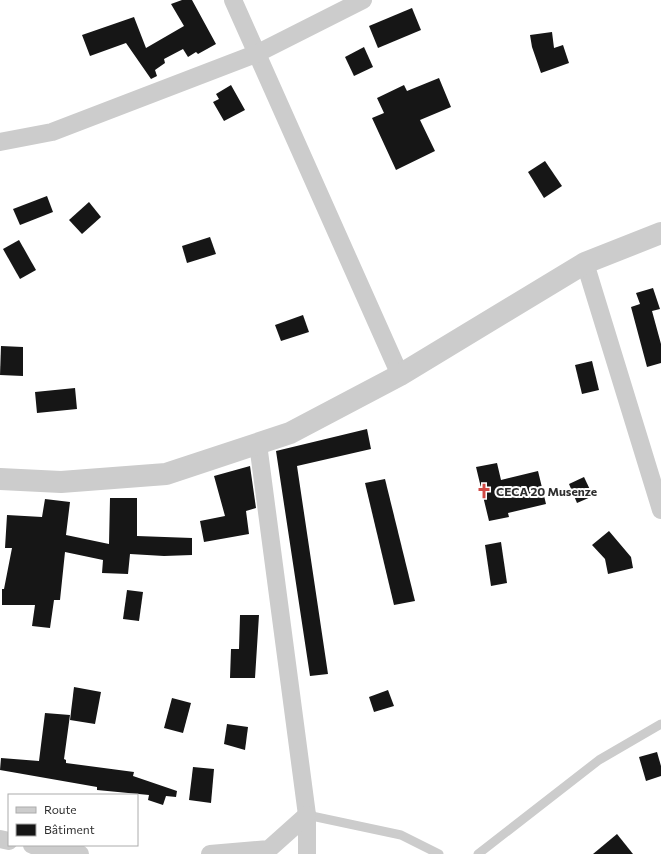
<svg xmlns="http://www.w3.org/2000/svg" width="661" height="854" font-family="Commissioner,sans-serif">
  <rect width="100%" height="100%" fill="#fff"/>
  <g fill="#161616">
    <path d="M 182,0 L 192,0 L 216,44 L 198,54 L 196,52 L 188,57 L 183,49 L 164,59 L 165,63 L 155,70 L 157,76 L 151,79 L 126,43 L 90,56 L 82,35 L 134,17 L 146,48 L 184,26 L 171,4 Z"/>
    <path d="M 412,8 L 421,30 L 378,48 L 369,26 Z"/>
    <path d="M 552,32 L 554,48 L 563,45 L 569,63 L 541,73 L 532,47 L 530,35 Z"/>
    <path d="M 364,47 L 373,67 L 354,76 L 345,57 Z"/>
    <path d="M 439,78 L 451,107 L 420,120 L 435,151 L 396,170 L 372,118 L 384,113 L 377,98 L 404,85 L 407,91 Z"/>
    <path d="M 231,85 L 245,110 L 224,121 L 213,102 L 219,99 L 216,94 Z"/>
    <path d="M 545,161 L 562,186 L 544,198 L 528,172 Z"/>
    <path d="M 47,196 L 53,212 L 20,225 L 13,209 Z"/>
    <path d="M 89,202 L 101,217 L 82,234 L 69,220 Z"/>
    <path d="M 210,237 L 216,254 L 187,263 L 182,246 Z"/>
    <path d="M 19,240 L 36,270 L 20,279 L 3,249 Z"/>
    <path d="M 653,288 L 660,309 L 652,311 L 661,344 L 661,363 L 647,367 L 631,307 L 640,304 L 636,293 Z"/>
    <path d="M 303,315 L 309,332 L 281,341 L 275,325 Z"/>
    <path d="M 1,346 L 23,347 L 23,376 L 0,375 Z"/>
    <path d="M 592,361 L 599,390 L 582,394 L 575,365 Z"/>
    <path d="M 75,388 L 77,409 L 37,413 L 35,392 Z"/>
    <path d="M 367,429 L 371,449 L 297,466 L 328,674 L 310,676 L 276,451 Z"/>
    <path d="M 497,463 L 501,480 L 538,471 L 546,504 L 508,513 L 509,517 L 489,521 L 476,467 Z"/>
    <path d="M 250,466 L 256,508 L 246,511 L 249,534 L 204,542 L 200,521 L 225,516 L 214,476 Z"/>
    <path d="M 584,477 L 593,496 L 577,503 L 569,484 Z"/>
    <path d="M 385,479 L 415,601 L 394,605 L 365,483 Z"/>
    <path d="M 110,498 L 137,498 L 137,536 L 192,538 L 192,555 L 164,556 L 130,554 L 128,574 L 102,573 L 103,560 L 65,552 L 60,600 L 54,600 L 50,628 L 32,626 L 35,605 L 2,605 L 2,589 L 4,589 L 12,548 L 5,548 L 7,515 L 42,517 L 45,499 L 70,502 L 66,535 L 109,544 Z"/>
    <path d="M 609,531 L 631,557 L 633,568 L 608,574 L 605,559 L 592,545 Z"/>
    <path d="M 501,542 L 507,583 L 491,586 L 485,545 Z"/>
    <path d="M 127,590 L 143,592 L 139,621 L 123,619 Z"/>
    <path d="M 240,615 L 259,615 L 255,678 L 230,678 L 231,649 L 239,649 Z"/>
    <path d="M 74,687 L 101,692 L 95,724 L 70,720 Z"/>
    <path d="M 388,690 L 394,706 L 374,712 L 369,697 Z"/>
    <path d="M 172,698 L 191,703 L 183,733 L 164,728 Z"/>
    <path d="M 45,713 L 70,715 L 64,759 L 66,760 L 66,763 L 134,772 L 133,776 L 177,791 L 176,797 L 166,796 L 163,805 L 148,800 L 149,795 L 97,790 L 97,787 L 0,770 L 1,758 L 39,761 Z"/>
    <path d="M 227,724 L 248,727 L 245,750 L 224,744 Z"/>
    <path d="M 657,752 L 661,766 L 661,776 L 646,781 L 639,757 Z"/>
    <path d="M 193,767 L 214,769 L 211,803 L 189,800 Z"/>
    <path d="M 617,834 L 633,854 L 593,854 Z"/>
  </g>
  <g fill="none" stroke-linecap="round" stroke-linejoin="round">
    <g stroke="#ccc" stroke-width="9">
      <path d="M 307,815 L 401,835 L 439,854"/>
      <path d="M 478,854 L 599,760 L 661,724"/>
    </g>
    <g stroke="#ccc" stroke-width="18">
      <path d="M 233,0 L 400,375"/>
      <path d="M 0,142 L 52,132 L 258,53 L 363,0"/>
      <path d="M 585,263 L 661,510"/>
      <path d="M 258,444 L 307,815 L 307,854"/>
      <path d="M 0,839 L 9,841"/>
      <path d="M 32,845 L 80,854"/>
      <path d="M 210,854 L 269,849 L 307,815"/>
    </g>
    <path stroke="#ccc" stroke-width="22" d="M 0,479 L 61,482 L 166,474 L 290,433 L 400,375 L 585,263 L 661,233"/>
  </g>
  <defs>
    <symbol id="church-bare" viewBox="-9 -9 18 18"><path d="M-1.2-6h2.4v3.5h3.3v2.4h-3.3V6h-2.4V-.1h-3.3v-2.4h3.3Z" fill="#d14a45" stroke="#fff" stroke-width="2.5" paint-order="stroke"/></symbol>
  </defs>
  <g fill-rule="evenodd">
    <use href="#church-bare" x="473" y="480" width="22" height="22"/>
  </g>
  <g text-anchor="middle" dominant-baseline="central" stroke-width="4" stroke-linejoin="round" paint-order="stroke">
    <g font-size="12" font-weight="bold" fill="#2f2f2f" stroke="#fff" text-anchor="start">
      <text x="496" y="491">CECA 20 Musenze</text>
    </g>
  </g>
  <rect x="8" y="794" width="130" height="52" fill="#ffffff" stroke="#acacac"/>
  <rect x="16" y="807" width="20" height="6" fill="#cccccc" stroke="#acacac"/>
  <text x="44" y="814" font-size="12" fill="#2f2f2f">Route</text>
  <rect x="16" y="824" width="20" height="12" fill="#161616" stroke="#acacac"/>
  <text x="44" y="834" font-size="12" fill="#2f2f2f">Bâtiment</text>
</svg>
